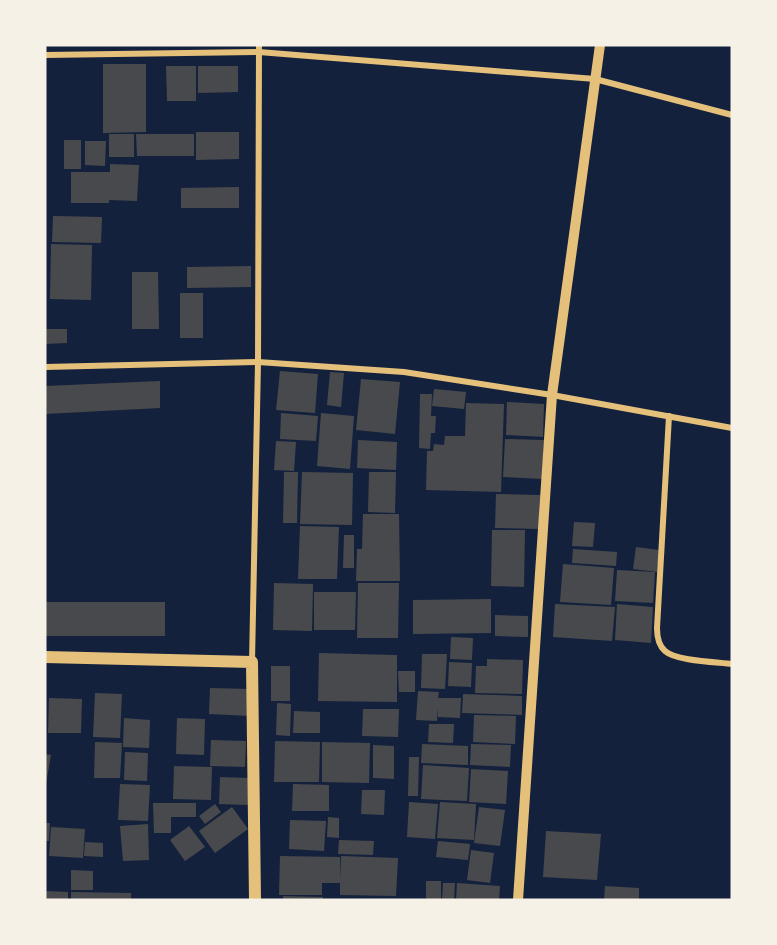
<svg xmlns="http://www.w3.org/2000/svg" width="777" height="945" font-family="Commissioner,sans-serif">
  <rect width="100%" height="100%" fill="#14213d"/>
  <g fill="#48494c">
    <path d="M 103,64 L 146,64 L 146,132 L 103,133 Z"/>
    <path d="M 166,66 L 196,66 L 196,101 L 167,101 Z"/>
    <path d="M 198,66 L 238,66 L 238,92 L 198,93 Z"/>
    <path d="M 196,132 L 239,132 L 239,159 L 196,160 Z"/>
    <rect x="109" y="134" width="25" height="23"/>
    <path d="M 136,134 L 194,134 L 194,156 L 137,156 Z"/>
    <rect x="64" y="140" width="17" height="29"/>
    <path d="M 85,141 L 106,141 L 105,166 L 85,165 Z"/>
    <path d="M 110,164 L 139,165 L 137,201 L 109,200 L 109,203 L 71,203 L 71,172 L 110,172 Z"/>
    <path d="M 239,187 L 239,208 L 181,208 L 181,188 Z"/>
    <path d="M 53,216 L 102,217 L 101,243 L 52,242 Z"/>
    <path d="M 51,244 L 92,245 L 91,300 L 50,299 Z"/>
    <path d="M 251,266 L 251,287 L 187,288 L 187,267 Z"/>
    <path d="M 132,272 L 158,272 L 159,329 L 132,329 Z"/>
    <rect x="180" y="293" width="23" height="45"/>
    <path d="M 45,329 L 67,329 L 67,343 L 45,344 Z"/>
    <path d="M 280,371 L 318,374 L 315,413 L 276,410 Z"/>
    <path d="M 330,372 L 344,373 L 341,407 L 327,405 Z"/>
    <path d="M 361,379 L 400,382 L 395,434 L 356,430 Z"/>
    <path d="M 160,381 L 160,408 L 45,414 L 45,386 Z"/>
    <path d="M 434,389 L 466,392 L 464,409 L 432,406 Z"/>
    <path d="M 420,394 L 432,394 L 431,416 L 436,416 L 435,433 L 431,433 L 430,449 L 419,448 Z"/>
    <path d="M 507,402 L 544,404 L 543,437 L 506,435 Z"/>
    <path d="M 466,403 L 504,404 L 501,492 L 426,490 L 427,451 L 433,451 L 434,444 L 444,445 L 445,436 L 465,436 Z"/>
    <path d="M 281,413 L 318,416 L 316,441 L 280,439 Z"/>
    <path d="M 321,413 L 354,416 L 350,469 L 317,466 Z"/>
    <path d="M 505,439 L 544,440 L 542,479 L 503,477 Z"/>
    <path d="M 358,440 L 397,442 L 396,470 L 357,468 Z"/>
    <path d="M 276,441 L 296,442 L 294,471 L 274,470 Z"/>
    <path d="M 284,472 L 298,472 L 297,523 L 283,523 Z"/>
    <path d="M 302,472 L 353,473 L 352,525 L 300,524 Z"/>
    <path d="M 369,472 L 396,472 L 395,513 L 368,512 Z"/>
    <path d="M 496,494 L 540,495 L 539,529 L 495,528 Z"/>
    <path d="M 363,514 L 399,514 L 400,581 L 356,581 L 357,549 L 362,549 Z"/>
    <path d="M 574,522 L 595,523 L 593,547 L 572,546 Z"/>
    <path d="M 300,526 L 339,527 L 337,579 L 298,579 Z"/>
    <path d="M 492,530 L 525,530 L 524,587 L 491,586 Z"/>
    <path d="M 344,535 L 354,535 L 354,568 L 343,568 Z"/>
    <path d="M 636,547 L 659,550 L 657,572 L 633,569 Z"/>
    <path d="M 573,549 L 617,552 L 616,566 L 572,563 Z"/>
    <path d="M 563,564 L 614,568 L 611,605 L 560,602 Z"/>
    <path d="M 617,570 L 655,572 L 653,603 L 615,601 Z"/>
    <path d="M 274,583 L 313,584 L 312,631 L 273,630 Z"/>
    <path d="M 358,583 L 399,583 L 398,638 L 357,638 Z"/>
    <path d="M 314,592 L 356,592 L 355,630 L 314,630 Z"/>
    <path d="M 491,599 L 491,633 L 413,634 L 413,600 Z"/>
    <rect x="45" y="602" width="120" height="34"/>
    <path d="M 555,604 L 615,607 L 612,641 L 553,637 Z"/>
    <path d="M 617,604 L 653,607 L 651,643 L 615,640 Z"/>
    <path d="M 495,615 L 528,616 L 528,637 L 495,636 Z"/>
    <path d="M 451,637 L 473,638 L 472,660 L 450,659 Z"/>
    <path d="M 319,653 L 397,655 L 397,702 L 318,701 Z"/>
    <path d="M 422,654 L 447,654 L 445,689 L 421,688 Z"/>
    <path d="M 487,659 L 523,660 L 522,694 L 475,693 L 476,666 L 487,666 Z"/>
    <path d="M 449,662 L 472,663 L 471,687 L 448,686 Z"/>
    <rect x="271" y="666" width="19" height="35"/>
    <path d="M 398,671 L 415,671 L 415,692 L 399,692 Z"/>
    <path d="M 210,688 L 250,689 L 249,716 L 209,714 Z"/>
    <path d="M 418,691 L 439,692 L 438,698 L 461,698 L 460,718 L 438,717 L 438,708 L 437,721 L 416,720 Z"/>
    <path d="M 95,693 L 122,694 L 120,738 L 93,737 Z"/>
    <path d="M 463,694 L 522,696 L 522,715 L 462,713 Z"/>
    <path d="M 49,698 L 82,699 L 81,733 L 48,733 Z"/>
    <path d="M 277,703 L 291,704 L 290,736 L 276,735 Z"/>
    <path d="M 363,709 L 399,709 L 398,737 L 362,736 Z"/>
    <path d="M 294,711 L 320,712 L 320,733 L 293,733 Z"/>
    <path d="M 474,715 L 516,716 L 515,744 L 473,742 Z"/>
    <path d="M 124,718 L 150,720 L 149,748 L 123,747 Z"/>
    <path d="M 177,718 L 205,719 L 204,755 L 176,754 Z"/>
    <path d="M 429,724 L 454,724 L 453,743 L 428,742 Z"/>
    <path d="M 211,740 L 246,741 L 245,767 L 210,766 Z"/>
    <path d="M 275,741 L 320,742 L 319,782 L 274,782 Z"/>
    <path d="M 95,742 L 122,743 L 120,778 L 94,778 Z"/>
    <path d="M 322,742 L 370,743 L 369,783 L 322,782 Z"/>
    <path d="M 422,744 L 468,746 L 468,765 L 421,763 Z"/>
    <path d="M 471,744 L 511,745 L 510,767 L 470,765 Z"/>
    <path d="M 373,745 L 394,746 L 394,779 L 373,778 Z"/>
    <path d="M 125,752 L 148,753 L 147,781 L 124,780 Z"/>
    <path d="M 45,754 L 51,755 L 46,784 L 45,784 Z"/>
    <path d="M 409,757 L 419,757 L 418,796 L 408,796 Z"/>
    <path d="M 423,765 L 469,768 L 467,801 L 421,799 Z"/>
    <path d="M 174,766 L 212,767 L 211,800 L 173,799 Z"/>
    <path d="M 471,769 L 508,771 L 506,804 L 469,802 Z"/>
    <path d="M 220,777 L 249,778 L 248,805 L 219,804 Z"/>
    <path d="M 120,784 L 150,785 L 148,821 L 118,820 Z"/>
    <path d="M 293,784 L 329,785 L 329,811 L 292,811 Z"/>
    <path d="M 362,790 L 385,790 L 384,815 L 361,814 Z"/>
    <path d="M 409,802 L 438,804 L 435,839 L 407,837 Z"/>
    <path d="M 440,802 L 476,804 L 474,840 L 437,838 Z"/>
    <path d="M 153,803 L 196,803 L 196,817 L 171,817 L 171,833 L 154,833 Z"/>
    <path d="M 215,804 L 221,812 L 205,824 L 199,816 Z"/>
    <path d="M 232,807 L 248,829 L 215,853 L 199,831 Z"/>
    <path d="M 479,807 L 505,810 L 500,846 L 474,843 Z"/>
    <path d="M 328,817 L 339,818 L 339,838 L 327,837 Z"/>
    <path d="M 290,820 L 326,821 L 324,851 L 289,849 Z"/>
    <path d="M 45,823 L 50,823 L 49,841 L 45,841 Z"/>
    <path d="M 148,824 L 149,860 L 123,861 L 120,826 Z"/>
    <path d="M 189,826 L 205,847 L 185,861 L 170,840 Z"/>
    <path d="M 51,827 L 85,829 L 83,858 L 49,856 Z"/>
    <path d="M 546,831 L 601,834 L 597,880 L 543,877 Z"/>
    <path d="M 339,840 L 374,841 L 373,855 L 338,854 Z"/>
    <path d="M 438,841 L 470,844 L 468,860 L 436,857 Z"/>
    <path d="M 85,842 L 103,843 L 103,857 L 84,856 Z"/>
    <path d="M 471,850 L 494,853 L 490,883 L 467,880 Z"/>
    <path d="M 280,856 L 340,857 L 341,880 L 341,856 L 398,858 L 396,896 L 340,895 L 340,883 L 322,883 L 322,895 L 279,895 Z"/>
    <path d="M 71,870 L 93,871 L 93,890 L 71,890 Z"/>
    <rect x="426" y="881" width="15" height="19"/>
    <path d="M 443,883 L 455,883 L 454,900 L 442,900 Z"/>
    <path d="M 457,883 L 500,886 L 499,900 L 456,900 Z"/>
    <path d="M 605,886 L 639,888 L 639,900 L 604,900 Z"/>
    <path d="M 45,891 L 68,892 L 68,900 L 45,900 Z"/>
    <path d="M 71,892 L 131,893 L 131,900 L 71,900 Z"/>
    <path d="M 283,896 L 323,897 L 323,900 L 283,900 Z"/>
  </g>
  <g fill="none" stroke-linecap="round" stroke-linejoin="round">
    <g stroke="#e5c07b" stroke-width="6">
      <path d="M 45,55 L 259,52 L 595,79 L 732,115"/>
      <path d="M 45,367 L 258,362 L 404,372 L 552,395 L 732,428"/>
      <path d="M 669,416 L 657,628 C 657,636 658,645 665,651 C 676,661 716,662 732,664"/>
      <path d="M 252,662 L 258,362 L 259,45"/>
    </g>
    <path stroke="#e5c07b" stroke-width="10" d="M 518,900 L 552,395 L 600,45"/>
    <path stroke="#e5c07b" stroke-width="12" d="M 45,657 L 252,662 L 255,900"/>
  </g>
  <rect width="777" height="945" fill="none" stroke="#f6f1e7" stroke-width="93"/>
</svg>
